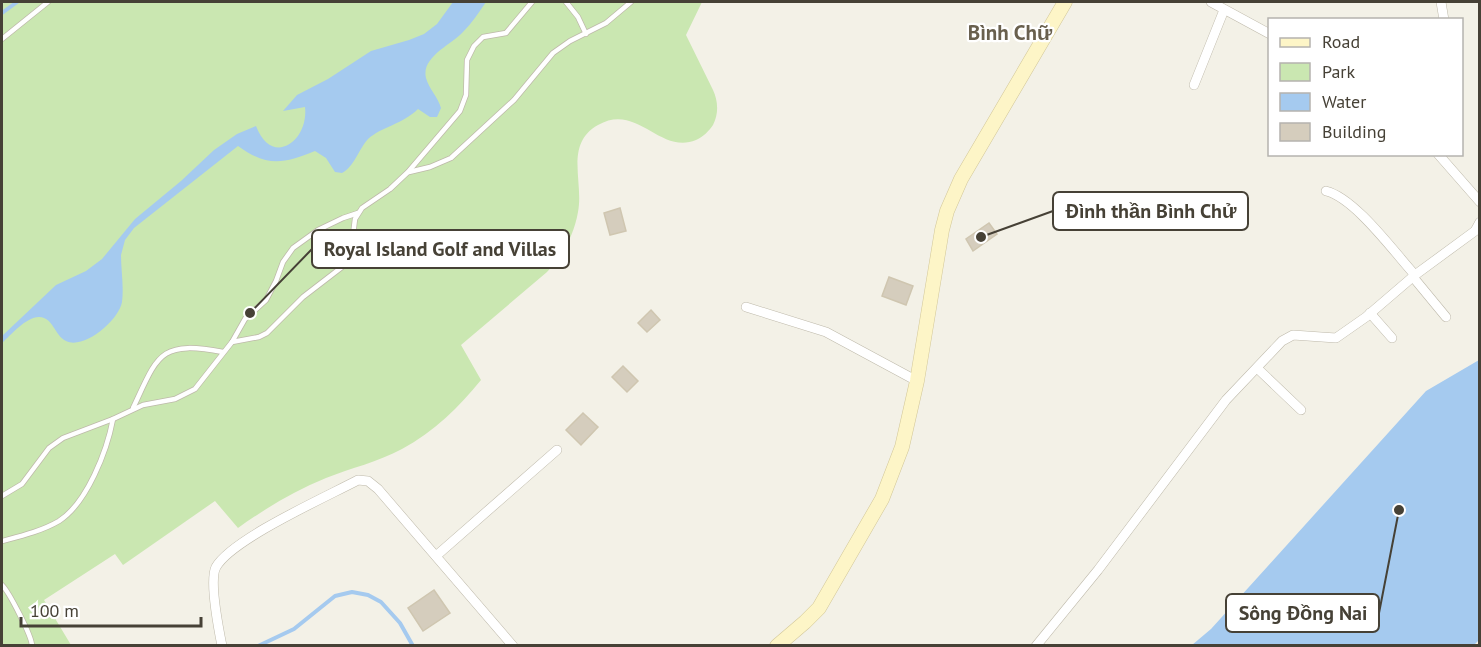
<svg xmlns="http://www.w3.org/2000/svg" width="1481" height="647" font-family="'PT Sans',sans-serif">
  <rect width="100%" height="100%" fill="#f3f1e7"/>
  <path fill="#cae7b1" d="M 2,2 L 702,2 L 686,35 L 713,90 C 718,101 719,113 713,125 C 709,131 703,137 696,140 C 660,155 637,102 598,125 C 564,144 584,182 578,212 C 574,235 563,255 547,272 L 461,345 L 481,380 C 459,407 434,432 402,449 C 378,462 351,468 326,478 C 294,491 266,508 238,528 L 215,501 L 123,565 L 115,554 L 44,600 L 71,645 L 2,645 Z"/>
  <g fill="#a5caef">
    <path d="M 453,2 L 486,2 C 479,12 472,23 463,32 C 451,45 421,57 426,78 C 429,89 438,97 441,108 L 437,117 L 430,117 L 418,109 C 403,124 381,127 368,139 C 359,149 354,167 342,173 L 335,172 L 326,158 L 315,151 C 283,164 267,167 238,146 L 134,228 L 125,240 L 121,255 C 121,270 124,287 122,302 C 119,320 84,350 66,341 C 54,335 54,318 39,317 C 26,317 11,335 2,343 L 2,336 L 56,285 L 86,271 L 102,259 L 135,219 L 181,181 L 214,150 L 237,134 L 256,126 C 272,168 309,141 305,107 L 283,111 L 297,95 L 328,79 L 371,51 L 409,40 L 424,34 L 437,24 Z"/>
    <path d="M 1479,360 L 1479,640 L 1473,646 L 1192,645 L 1211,629 L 1426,391 Z"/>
  </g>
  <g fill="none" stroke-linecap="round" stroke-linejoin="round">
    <g stroke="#a5caef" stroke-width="4">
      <path d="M 2,13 L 17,2"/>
      <path d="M 258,646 L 294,629 L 335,596 L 352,592 L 368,595 L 381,602 L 400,623 L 413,646"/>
    </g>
  </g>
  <g fill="#d5cdbd" stroke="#cfc6b0" stroke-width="1.5">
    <path d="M 620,208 L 626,231 L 610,235 L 604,213 Z"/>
    <path d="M 989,223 L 997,234 L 973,251 L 966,239 Z"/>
    <path d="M 889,277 L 913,286 L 906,305 L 882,296 Z"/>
    <path d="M 651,310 L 660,320 L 647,332 L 638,323 Z"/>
    <path d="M 623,366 L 638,381 L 627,392 L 612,377 Z"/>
    <path d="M 583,413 L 598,427 L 581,445 L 566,430 Z"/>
    <path d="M 434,590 L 450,613 L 423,631 L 408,608 Z"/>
  </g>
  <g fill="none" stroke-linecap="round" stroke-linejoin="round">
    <defs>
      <g id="lane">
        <path d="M 566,2 L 578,17 L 586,34"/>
        <path d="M 2,39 L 48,2"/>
        <path d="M 409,172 L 430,167 L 451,158 L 514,100 L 553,53 L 570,41 L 606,23 L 631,2"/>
        <path d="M 232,342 L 259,337 L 267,333 L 303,297 L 342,267 L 351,251 L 355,219 L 362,208 L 390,189 L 408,172 L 460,111 L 466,95 L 467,60 L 474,46 L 483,37 L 506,33 L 532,2"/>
        <path d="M 133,408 C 158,355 159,340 223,352"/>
        <path d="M 2,496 L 22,484 L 49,448 L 63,438 L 113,419 L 143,405 L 175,399 L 195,389 L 232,342 L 245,319 L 266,300 L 276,281 L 283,262 L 293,248 L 318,230 L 343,218 L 358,213"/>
        <path d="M 2,541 C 21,536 42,531 59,521 C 87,503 107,451 113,419"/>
        <path d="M 2,585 C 9,592 32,636 32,646"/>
      </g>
      <g id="street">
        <path d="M 1211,2 L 1270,34"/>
        <path d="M 1441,2 L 1444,20"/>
        <path d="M 1194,85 L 1224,10"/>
        <path d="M 1438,154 L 1480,202"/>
        <path d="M 1326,191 C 1355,198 1394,252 1415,275"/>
        <path d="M 1413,277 L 1446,317"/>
        <path d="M 746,307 L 826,332 L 917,381"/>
        <path d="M 1370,313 L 1392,338"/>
        <path d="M 1257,368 L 1301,410"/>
        <path d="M 436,556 L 557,450"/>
        <path d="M 222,646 C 219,631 209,580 216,567 C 232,539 326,497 358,480 L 368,481 L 378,489 L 513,646"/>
        <path d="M 1036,646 L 1098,570 L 1226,400 L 1282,341 L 1293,335 L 1336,338 L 1366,317 L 1415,275 L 1475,231 L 1480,222"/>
      </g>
      <path id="secondary" d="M 777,646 L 805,622 L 819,608 L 882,499 L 902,447 L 917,381 L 942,230 L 947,211 L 961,179 L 1065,2"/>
    </defs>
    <use href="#lane" stroke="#beb9aa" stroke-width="6"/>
    <use href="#street" stroke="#beb9aa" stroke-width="10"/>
    <use href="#secondary" stroke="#d2c798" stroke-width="15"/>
    <use href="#lane" stroke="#fff" stroke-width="4.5"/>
    <use href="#street" stroke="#fff" stroke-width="9"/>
    <use href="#secondary" stroke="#fdf5c7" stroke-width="14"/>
  </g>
  <g text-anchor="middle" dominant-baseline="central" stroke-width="4.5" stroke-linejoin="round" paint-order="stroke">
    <g font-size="21" font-weight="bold" fill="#69604e" stroke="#fff">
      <text x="1010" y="32">Bình Chữ</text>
    </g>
  </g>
  <path fill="none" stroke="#464136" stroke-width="2" d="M981 237L1053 211M250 313L312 249M1399 510L1379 613"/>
  <g fill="#464136" stroke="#fff" stroke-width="2">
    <circle cx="981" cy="237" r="6"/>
    <circle cx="250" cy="313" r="6"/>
    <circle cx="1399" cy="510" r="6"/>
  </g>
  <g fill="#fff" stroke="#464136" stroke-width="2">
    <rect x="1053" y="192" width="195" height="38" rx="6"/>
    <rect x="312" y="230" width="257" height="38" rx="6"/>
    <rect x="1226" y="594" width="153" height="38" rx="6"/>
  </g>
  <g font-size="20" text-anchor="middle" font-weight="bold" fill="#464136">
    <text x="1151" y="218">Đình thần Bình Chử</text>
    <text x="440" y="256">Royal Island Golf and Villas</text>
    <text x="1303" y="620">Sông Đồng Nai</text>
  </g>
  <rect width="1481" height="647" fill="none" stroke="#464136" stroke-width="6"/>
  <rect x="1268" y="18" width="195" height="138" fill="#ffffff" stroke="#b5b3af" stroke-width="1.5"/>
  <rect x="1280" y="38" width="30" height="9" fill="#fdf5c7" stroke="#b5b3af" stroke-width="1.5"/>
  <text x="1322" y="48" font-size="18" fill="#464136">Road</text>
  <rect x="1280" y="63" width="30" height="18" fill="#cae7b1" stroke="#b5b3af" stroke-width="1.5"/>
  <text x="1322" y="78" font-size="18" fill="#464136">Park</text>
  <rect x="1280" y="93" width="30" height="18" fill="#a5caef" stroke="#b5b3af" stroke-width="1.5"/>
  <text x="1322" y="108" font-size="18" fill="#464136">Water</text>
  <rect x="1280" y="123" width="30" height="18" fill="#d5cdbd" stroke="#b5b3af" stroke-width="1.5"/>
  <text x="1322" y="138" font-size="18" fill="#464136">Building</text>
  <path d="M21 617v9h180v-9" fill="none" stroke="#464136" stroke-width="3"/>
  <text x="30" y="617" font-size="18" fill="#464136" stroke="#ffffff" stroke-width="4.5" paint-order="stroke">100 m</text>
</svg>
